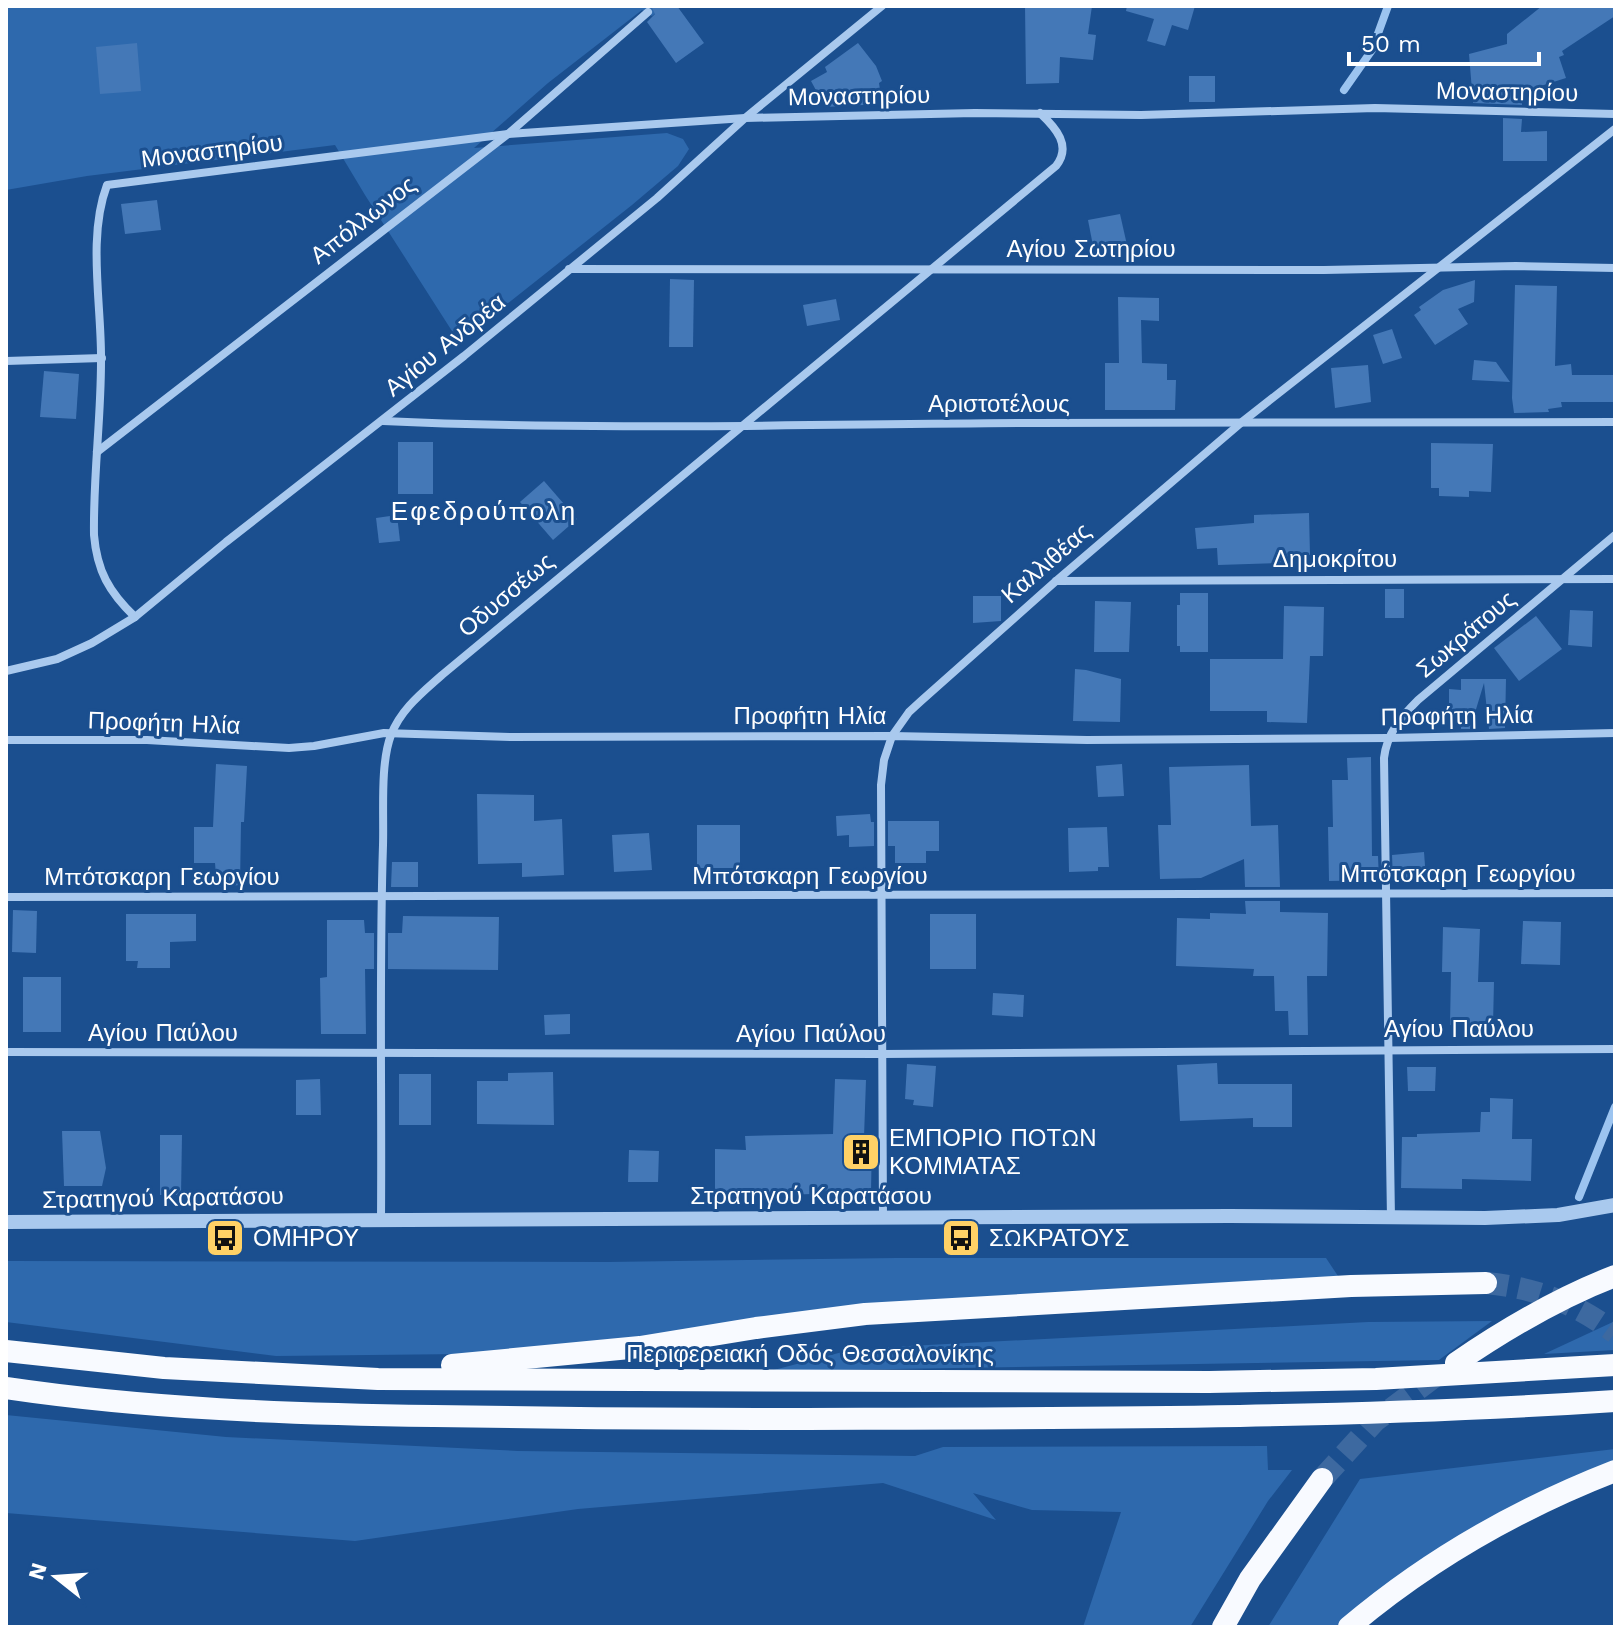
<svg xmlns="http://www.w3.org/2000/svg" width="1621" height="1633" font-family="'Work Sans',sans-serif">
  <rect width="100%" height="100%" fill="#1b4f8f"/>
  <g fill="#2e69ad">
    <path d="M 6,6 L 665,6 L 652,16 L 642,10 L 548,83 L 474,148 L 667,133 L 683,139 L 689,149 L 678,166 L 632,205 L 459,342 L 365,195 L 335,145 L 87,176 L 6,190 Z"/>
    <path d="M 896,1258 L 1326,1258 L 1342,1282 L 1022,1299 L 544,1353 L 276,1356 L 6,1322 L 6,1261 L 608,1262 Z"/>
    <path d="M 1492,1321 L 1439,1360 L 770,1371 L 850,1350 L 890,1347 L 1368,1322 Z"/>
    <path d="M 1615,1321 L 1615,1350 L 1544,1354 Z"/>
    <path d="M 6,1415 L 226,1437 L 518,1451 L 915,1456 L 943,1447 L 1267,1446 L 1268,1470 L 1292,1470 L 1268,1501 L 1190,1627 L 1083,1627 L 1121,1512 L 1032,1510 L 973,1493 L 996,1520 L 883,1483 L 578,1509 L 355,1541 L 6,1513 Z"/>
    <path d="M 1615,1449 L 1615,1470 L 1510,1517 L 1354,1627 L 1268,1627 L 1360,1479 Z"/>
  </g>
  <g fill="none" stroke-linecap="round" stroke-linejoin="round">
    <g stroke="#9cc4f0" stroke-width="8">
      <path d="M 1344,90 L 1372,50 L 1388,6"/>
      <path d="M 1579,1197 L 1615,1107"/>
    </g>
  </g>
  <g fill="#4478b7">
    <path d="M 651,6 L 677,6 L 704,43 L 676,63 L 647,22 L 655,14 Z"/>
    <path d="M 1025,6 L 1092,6 L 1088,34 L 1096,35 L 1093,60 L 1060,57 L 1059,83 L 1026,84 Z"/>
    <path d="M 1127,6 L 1195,6 L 1188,30 L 1172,25 L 1165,46 L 1147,41 L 1154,19 L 1126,11 Z"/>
    <path d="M 1542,6 L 1615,6 L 1615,16 L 1562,51 L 1564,55 L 1559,57 L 1566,78 L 1522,92 L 1522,105 L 1473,103 L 1469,54 L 1507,44 L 1507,34 Z"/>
    <path d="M 137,43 L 141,91 L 100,94 L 96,47 Z"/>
    <path d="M 858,43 L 876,66 L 882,81 L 879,83 L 882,104 L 825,107 L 811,81 L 827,72 L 825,67 Z"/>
    <rect x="1189" y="76" width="26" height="26"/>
    <path d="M 1503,118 L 1522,119 L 1521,132 L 1547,131 L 1547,161 L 1503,161 Z"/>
    <path d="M 157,200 L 161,230 L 125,234 L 121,204 Z"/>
    <path d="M 1120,214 L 1127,245 L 1094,251 L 1088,220 Z"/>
    <path d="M 670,279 L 694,280 L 693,347 L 669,347 Z"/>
    <path d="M 1475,280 L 1474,302 L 1458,309 L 1468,324 L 1435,345 L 1414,315 L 1421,310 L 1419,307 L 1443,290 Z"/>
    <path d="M 1515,285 L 1557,286 L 1555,366 L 1571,364 L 1572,375 L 1615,375 L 1615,402 L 1561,402 L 1562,407 L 1548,409 L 1549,412 L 1514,413 L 1512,398 Z"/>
    <path d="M 1118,297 L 1159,298 L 1159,321 L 1141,320 L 1142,363 L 1167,364 L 1167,380 L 1176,380 L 1175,410 L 1105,410 L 1105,363 L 1119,363 Z"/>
    <path d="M 836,299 L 840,320 L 807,326 L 803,305 Z"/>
    <path d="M 1392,329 L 1402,358 L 1383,364 L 1373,335 Z"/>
    <path d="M 1474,360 L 1496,362 L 1510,382 L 1472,380 Z"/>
    <path d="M 1368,365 L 1371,402 L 1335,408 L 1331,368 Z"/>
    <path d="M 44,371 L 79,374 L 76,419 L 40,417 Z"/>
    <rect x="398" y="442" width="35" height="52"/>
    <path d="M 1431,443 L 1493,444 L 1491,492 L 1469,491 L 1469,497 L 1439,496 L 1439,488 L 1431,488 Z"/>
    <path d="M 544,481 L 577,519 L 553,540 L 520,502 Z"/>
    <path d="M 1309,513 L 1310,555 L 1305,555 L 1305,562 L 1218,565 L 1217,548 L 1197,549 L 1195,528 L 1254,523 L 1254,515 Z"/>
    <path d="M 397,515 L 400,541 L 379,543 L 376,518 Z"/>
    <rect x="1385" y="589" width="19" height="29"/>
    <path d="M 1180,593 L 1208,593 L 1208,652 L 1180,652 L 1180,646 L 1177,646 L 1177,605 L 1180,605 Z"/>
    <path d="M 973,596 L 1001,596 L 1001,621 L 973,623 Z"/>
    <path d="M 1095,601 L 1131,602 L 1129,652 L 1094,652 Z"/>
    <path d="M 1284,606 L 1324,607 L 1323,656 L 1310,656 L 1307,723 L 1267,722 L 1267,711 L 1210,711 L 1210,659 L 1283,659 Z"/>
    <path d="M 1570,610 L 1593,611 L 1592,647 L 1568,645 Z"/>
    <path d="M 1536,616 L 1562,649 L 1519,681 L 1494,648 Z"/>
    <path d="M 1075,669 L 1086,670 L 1121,679 L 1120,722 L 1073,721 Z"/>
    <path d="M 1461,679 L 1506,679 L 1505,728 L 1489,729 L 1484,683 L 1470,729 L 1461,729 L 1461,721 L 1449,721 L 1449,689 L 1461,690 Z"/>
    <path d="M 1371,757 L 1372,856 L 1378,856 L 1379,880 L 1329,881 L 1328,827 L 1333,827 L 1332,780 L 1348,780 L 1347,758 Z"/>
    <path d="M 216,764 L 247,766 L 244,822 L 241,822 L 240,885 L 217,887 L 215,863 L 194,863 L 194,827 L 213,827 Z"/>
    <path d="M 1122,764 L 1124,796 L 1098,797 L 1096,766 Z"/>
    <path d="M 1249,765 L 1251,826 L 1278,825 L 1280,887 L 1245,887 L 1244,859 L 1201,878 L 1160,879 L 1158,825 L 1171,825 L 1169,767 Z"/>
    <path d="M 477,794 L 534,795 L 534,821 L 562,819 L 564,875 L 522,877 L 522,863 L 478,864 Z"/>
    <path d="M 870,814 L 871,822 L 874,822 L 874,846 L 849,847 L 849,835 L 837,836 L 836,816 Z"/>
    <path d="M 888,821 L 939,821 L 939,851 L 926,851 L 926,863 L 895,863 L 895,846 L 888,846 Z"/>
    <rect x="697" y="825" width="43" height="43"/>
    <path d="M 1107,827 L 1109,867 L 1098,867 L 1098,871 L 1069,872 L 1068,828 Z"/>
    <path d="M 649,833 L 652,870 L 614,872 L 612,835 Z"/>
    <path d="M 1424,852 L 1426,879 L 1393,880 L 1392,855 Z"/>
    <path d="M 392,862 L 418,862 L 418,887 L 391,887 Z"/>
    <path d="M 1245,901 L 1280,901 L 1280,912 L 1328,913 L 1327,976 L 1307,976 L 1308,1035 L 1289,1035 L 1288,1011 L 1275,1011 L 1274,976 L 1253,976 L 1254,969 L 1176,966 L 1177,918 L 1210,919 L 1210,913 L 1246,914 Z"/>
    <path d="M 13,910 L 37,911 L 36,953 L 12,952 Z"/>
    <path d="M 126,914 L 196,914 L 196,941 L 170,942 L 170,968 L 137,968 L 138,961 L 126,961 Z"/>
    <rect x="930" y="914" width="46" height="55"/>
    <path d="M 403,916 L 499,917 L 498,970 L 388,969 L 388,933 L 402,933 Z"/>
    <path d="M 327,920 L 364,920 L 365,933 L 374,933 L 374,969 L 365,969 L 366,1034 L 321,1034 L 320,978 L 327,977 Z"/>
    <path d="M 1523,921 L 1561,922 L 1560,965 L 1521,964 Z"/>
    <path d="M 1443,927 L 1480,929 L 1478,982 L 1494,982 L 1493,1025 L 1450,1025 L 1451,972 L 1442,972 Z"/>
    <rect x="23" y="977" width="38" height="55"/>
    <path d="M 993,993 L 1024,995 L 1023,1017 L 992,1015 Z"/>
    <path d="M 570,1014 L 570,1034 L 545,1035 L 544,1015 Z"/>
    <path d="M 1217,1063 L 1218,1084 L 1292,1084 L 1292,1127 L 1253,1127 L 1253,1118 L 1180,1121 L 1177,1065 Z"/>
    <path d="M 907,1064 L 936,1066 L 933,1107 L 913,1105 L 914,1100 L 905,1099 Z"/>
    <path d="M 1407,1067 L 1436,1067 L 1435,1091 L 1408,1091 Z"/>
    <path d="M 553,1072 L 554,1125 L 477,1124 L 477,1081 L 508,1081 L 508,1073 Z"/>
    <rect x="399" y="1074" width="32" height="51"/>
    <path d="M 320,1079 L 321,1115 L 296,1115 L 296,1080 Z"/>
    <path d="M 835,1079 L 866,1080 L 864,1137 L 872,1137 L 871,1192 L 813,1191 L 813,1194 L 746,1196 L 746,1192 L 715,1192 L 715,1149 L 746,1150 L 745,1136 L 833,1134 Z"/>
    <path d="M 1490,1098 L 1513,1099 L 1512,1139 L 1532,1139 L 1531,1181 L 1462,1179 L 1462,1189 L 1401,1188 L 1402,1137 L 1417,1137 L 1417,1134 L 1480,1132 L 1481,1112 L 1490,1112 Z"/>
    <path d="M 62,1131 L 100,1131 L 106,1168 L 102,1186 L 64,1186 Z"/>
    <path d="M 160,1135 L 182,1135 L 181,1195 L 160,1195 Z"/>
    <path d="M 629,1150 L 659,1151 L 658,1182 L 628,1182 Z"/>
  </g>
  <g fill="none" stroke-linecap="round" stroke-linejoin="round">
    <g stroke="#3d69a0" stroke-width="22" stroke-dasharray="22 11" stroke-linecap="butt">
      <path d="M 1486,1283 C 1536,1288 1576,1303 1615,1333"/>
      <path d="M 1322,1479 L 1375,1421 L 1441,1372"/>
    </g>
    <g stroke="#a9c9ee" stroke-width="8">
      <path d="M 569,269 L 1324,270 L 1516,266 L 1615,268"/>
      <path d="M 6,361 L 102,358"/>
      <path d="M 383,421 C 600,431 816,424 1033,423 C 1227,423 1421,422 1615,422"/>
      <path d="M 97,452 L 508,134 L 648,12"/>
      <path d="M 1056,581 L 1615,579"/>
      <path d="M 135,617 C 109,592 97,571 94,535 C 93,477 101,420 101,362 C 102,306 87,238 107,185 L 508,134 L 745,118 L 975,113 L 1141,115 L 1375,108 L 1615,114"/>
      <path d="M 6,671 L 57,659 L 92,643 L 135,617 L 226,542 L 464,356 L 657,198 L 745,118 L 882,6"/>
      <path d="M 6,740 L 147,740 L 289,748 L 314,746 L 384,733 L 511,737 L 892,736 L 1087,740 L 1389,738 L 1615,733"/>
      <path d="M 6,897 L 1615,893"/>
      <path d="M 6,1052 L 882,1054 L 1615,1049"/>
      <path d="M 381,1218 C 382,1094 379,969 383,845 C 384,812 380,764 391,735 C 401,709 422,693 442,675 L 1056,166 C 1072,146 1056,128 1040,113"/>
      <path d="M 883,1219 L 881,785 L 884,760 L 892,736 L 909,712 L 921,701 L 1056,581 L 1242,422 L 1615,129"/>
      <path d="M 1391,1219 L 1384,758 C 1387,733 1401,717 1418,700 L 1615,535"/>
    </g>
    <path stroke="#a9c9ee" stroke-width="14" d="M 6,1222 L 1229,1216 L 1485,1218 L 1558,1215 L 1615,1205"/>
    <g stroke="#f8faff" stroke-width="22">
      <path d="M 6,1351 L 164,1368 L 378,1379 L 1209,1382 L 1376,1379 L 1615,1365"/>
      <path d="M 1456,1363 C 1507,1328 1558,1298 1615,1276"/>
      <path d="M 452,1365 L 640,1347 L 756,1328 L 865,1314 L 1351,1286 L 1486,1283"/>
      <path d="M 6,1388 C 148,1409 291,1414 434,1416 C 542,1418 649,1419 757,1419 C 1044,1418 1329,1420 1615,1401"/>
      <path d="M 1223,1627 L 1250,1579 L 1322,1479"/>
      <path d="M 1349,1627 C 1427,1561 1520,1508 1615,1471"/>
    </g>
  </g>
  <defs>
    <symbol id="building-square" viewBox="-11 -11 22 22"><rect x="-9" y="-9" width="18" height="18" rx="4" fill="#ffd166" stroke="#1b4f8f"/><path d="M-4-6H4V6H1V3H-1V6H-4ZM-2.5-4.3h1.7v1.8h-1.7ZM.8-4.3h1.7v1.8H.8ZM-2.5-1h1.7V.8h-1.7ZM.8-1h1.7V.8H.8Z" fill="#111"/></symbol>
    <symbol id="bus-square" viewBox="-11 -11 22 22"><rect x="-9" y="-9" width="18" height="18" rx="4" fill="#ffd166" stroke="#1b4f8f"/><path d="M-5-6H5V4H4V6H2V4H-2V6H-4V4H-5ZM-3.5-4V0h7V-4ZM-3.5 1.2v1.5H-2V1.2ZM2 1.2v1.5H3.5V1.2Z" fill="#111"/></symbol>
  </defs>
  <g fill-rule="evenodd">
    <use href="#building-square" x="839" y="1130" width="44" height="44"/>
    <use href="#bus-square" x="203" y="1216" width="44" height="44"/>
    <use href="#bus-square" x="939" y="1216" width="44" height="44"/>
  </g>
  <g text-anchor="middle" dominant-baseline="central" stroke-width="6" stroke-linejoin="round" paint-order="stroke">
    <g font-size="24" fill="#fff" stroke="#1b4f8f">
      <text transform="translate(1507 92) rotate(1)">Μοναστηρίου</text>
      <text transform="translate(859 96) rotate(-1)">Μοναστηρίου</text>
      <text transform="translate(212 151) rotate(-7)">Μοναστηρίου</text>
      <text transform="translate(363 220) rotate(-38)">Απόλλωνος</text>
      <text x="1091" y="249">Αγίου Σωτηρίου</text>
      <text transform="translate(445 345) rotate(-39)">Αγίου Ανδρέα</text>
      <text x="999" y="404">Αριστοτέλους</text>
      <text x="1335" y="559">Δημοκρίτου</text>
      <text transform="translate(1046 563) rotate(-41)">Καλλιθέας</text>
      <text transform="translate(506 595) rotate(-40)">Οδυσσέως</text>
      <text transform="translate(1466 634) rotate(-40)">Σωκράτους</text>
      <text x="810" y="716">Προφήτη Ηλία</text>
      <text transform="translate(1457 716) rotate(-1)">Προφήτη Ηλία</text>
      <text transform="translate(164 723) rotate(2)">Προφήτη Ηλία</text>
      <text x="1458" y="874">Μπότσκαρη Γεωργίου</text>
      <text x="810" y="876">Μπότσκαρη Γεωργίου</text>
      <text x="162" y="877">Μπότσκαρη Γεωργίου</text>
      <text x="1459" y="1029">Αγίου Παύλου</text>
      <text x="163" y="1033">Αγίου Παύλου</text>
      <text x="811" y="1034">Αγίου Παύλου</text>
      <text x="811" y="1196">Στρατηγού Καρατάσου</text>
      <text transform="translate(163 1198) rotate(-1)">Στρατηγού Καρατάσου</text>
      <text x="810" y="1354">Περιφερειακή Οδός Θεσσαλονίκης</text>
    </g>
    <g font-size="24" fill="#fff" stroke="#1b4f8f" text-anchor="start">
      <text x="889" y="1138">ΕΜΠΟΡΙΟ ΠΟΤΩΝ<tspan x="889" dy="28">ΚΟΜΜΑΤΑΣ</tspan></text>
      <text x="253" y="1238">ΟΜΗΡΟΥ</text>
      <text x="989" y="1238">ΣΩΚΡΑΤΟΥΣ</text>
    </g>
    <g font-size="26" letter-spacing="2" fill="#fff" stroke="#1b4f8f">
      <text x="484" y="511">Εφεδρούπολη</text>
    </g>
  </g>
  <rect width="1621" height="1633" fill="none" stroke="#ffffff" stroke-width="16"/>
  <g transform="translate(56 1577) rotate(287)" stroke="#1b4f8f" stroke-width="6" paint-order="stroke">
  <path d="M0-6L14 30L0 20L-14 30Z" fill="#ffffff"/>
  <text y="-12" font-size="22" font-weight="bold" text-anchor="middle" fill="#ffffff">N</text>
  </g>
  <path d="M1349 52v12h190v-12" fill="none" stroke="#ffffff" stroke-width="4"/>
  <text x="1361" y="52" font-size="24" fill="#ffffff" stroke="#1b4f8f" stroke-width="6" paint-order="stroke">50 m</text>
</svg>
